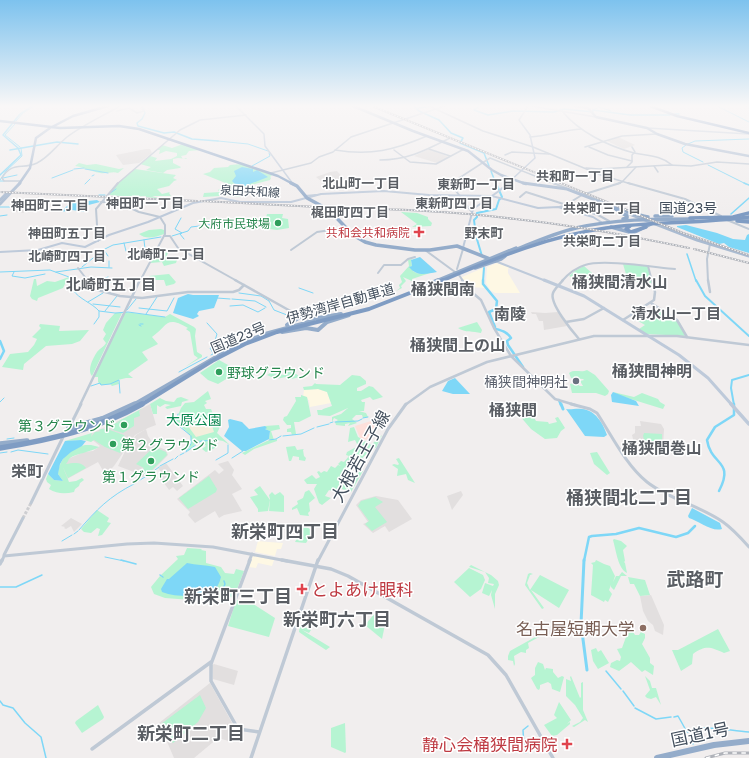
<svg xmlns="http://www.w3.org/2000/svg" width="749" height="758" font-family="'Golos Text','Noto Sans JP',sans-serif">
  <rect width="100%" height="100%" fill="#f1eeee"/>
  <g fill="#fef8e4">
    <path d="M 497,263 L 510,267 L 508,269 L 508,273 L 520,293 L 495,293 L 490,290 L 486,283 L 487,267 Z"/>
    <path d="M 483,268 L 482,281 L 485,288 L 470,287 L 469,281 L 463,281 L 462,277 Z"/>
    <path d="M 318,389 L 327,392 L 331,403 L 310,407 L 309,400 L 308,400 L 307,397 L 303,397 L 304,390 Z"/>
    <path d="M 258,541 L 269,542 L 283,543 L 281,549 L 277,549 L 275,556 L 255,552 Z"/>
    <path d="M 253,556 L 274,560 L 272,566 L 258,563 L 256,568 L 249,567 Z"/>
  </g>
  <g fill="#e2dfdf">
    <path d="M 618,137 L 635,145 L 624,149 L 607,141 Z"/>
    <path d="M 146,149 L 150,149 L 152,153 L 139,163 L 123,165 L 116,155 Z"/>
    <path d="M 429,149 L 449,157 L 437,163 L 414,156 Z"/>
    <path d="M 337,171 L 345,180 L 326,185 L 316,177 L 330,172 Z"/>
    <path d="M 39,196 L 37,211 L 21,213 L 13,211 L 26,200 L 32,200 Z"/>
    <path d="M 531,312 L 545,313 L 558,312 L 567,326 L 544,330 L 543,321 L 539,321 L 536,314 L 532,314 Z"/>
    <path d="M 150,404 L 156,425 L 148,428 L 135,435 L 114,466 L 108,472 L 105,474 L 98,462 L 67,479 L 63,466 L 70,458 L 84,452 L 93,451 L 100,446 L 90,438 L 92,433 L 131,415 Z"/>
    <path d="M 640,421 L 661,424 L 664,429 L 663,446 L 635,447 L 632,435 L 635,433 L 635,426 L 641,426 Z"/>
    <path d="M 146,429 L 148,436 L 154,445 L 166,450 L 168,455 L 153,470 L 148,474 L 144,474 L 145,476 L 140,479 L 142,477 L 142,475 L 118,466 L 127,447 L 136,435 Z"/>
    <path d="M 228,461 L 234,470 L 232,475 L 242,489 L 232,494 L 242,511 L 224,515 L 219,518 L 215,511 L 195,523 L 188,515 L 190,512 L 177,499 L 215,470 L 219,474 L 224,470 L 218,464 Z"/>
    <path d="M 166,463 L 183,486 L 177,491 L 173,487 L 169,490 L 159,476 L 162,473 L 158,468 Z"/>
    <path d="M 461,491 L 463,495 L 452,510 L 447,496 Z"/>
    <path d="M 376,496 L 398,500 L 412,519 L 389,532 L 385,526 L 373,533 L 363,524 L 368,522 L 356,505 L 361,500 Z"/>
    <path d="M 71,518 L 82,524 L 74,532 L 71,526 L 66,529 L 64,528 L 65,527 L 61,526 Z"/>
    <path d="M 651,595 L 664,625 L 663,635 L 655,631 L 653,625 L 648,621 L 643,611 L 640,596 Z"/>
    <path d="M 214,664 L 238,671 L 234,685 L 213,679 L 212,665 Z"/>
    <path d="M 210,683 L 236,730 L 232,742 L 218,738 L 194,758 L 174,758 L 159,723 Z"/>
  </g>
  <path fill="#fee0db" d="M 371,421 L 377,431 L 367,440 L 360,438 L 355,426 Z"/>
  <g fill="#b6f4d2">
    <path d="M 183,144 L 201,150 L 189,151 L 186,155 L 181,156 L 183,159 L 186,158 L 187,159 L 178,158 L 173,159 L 173,163 L 181,167 L 180,168 L 167,170 L 163,173 L 146,170 L 151,167 L 140,164 L 150,156 L 157,158 L 155,161 L 171,159 L 177,156 L 177,153 L 166,151 L 159,154 L 160,150 L 157,150 L 162,145 L 172,148 Z"/>
    <path d="M 79,163 L 87,165 L 96,164 L 119,169 L 124,168 L 118,173 C 113,171 107,174 100,173 C 90,171 83,167 75,166 Z"/>
    <path d="M 241,164 L 272,175 L 270,177 L 271,178 L 270,180 L 247,186 L 242,197 L 229,196 L 222,192 L 220,196 L 203,197 L 204,193 L 220,192 L 218,190 L 228,184 L 203,174 L 210,172 L 214,168 L 228,167 L 230,165 Z"/>
    <path d="M 135,169 L 176,175 L 173,178 L 177,180 L 174,181 L 169,186 L 157,189 L 162,194 L 170,192 L 169,193 L 171,196 L 152,196 L 158,198 L 156,198 L 146,197 L 146,196 L 133,197 L 109,195 L 116,185 Z"/>
    <path d="M 401,212 L 417,213 L 428,217 L 428,219 L 432,223 L 431,226 L 412,227 L 417,224 Z"/>
    <path d="M 267,214 L 283,214 L 282,218 L 288,219 L 289,228 L 277,230 L 270,229 L 268,224 L 270,221 L 265,222 Z"/>
    <path d="M 161,229 L 164,230 L 164,234 C 156,237 146,240 139,234 L 149,230 Z"/>
    <path d="M 164,251 L 168,253 L 166,257 L 175,257 L 174,260 L 177,260 L 176,263 L 164,266 L 162,262 L 150,263 L 156,252 Z"/>
    <path d="M 419,257 L 412,259 L 411,261 L 412,266 L 410,267 C 416,277 423,273 433,272 L 412,279 L 412,281 L 403,277 L 406,281 L 401,286 L 402,288 L 396,291 L 400,288 L 399,285 L 402,282 L 400,276 L 409,266 L 408,260 Z"/>
    <path d="M 623,264 L 648,266 L 652,283 L 628,281 Z"/>
    <path d="M 584,266 L 601,281 L 588,284 L 569,276 L 576,270 Z"/>
    <path d="M 169,274 L 176,282 L 174,284 L 166,286 L 164,280 L 152,280 L 149,276 Z"/>
    <path d="M 69,277 L 71,281 L 65,284 L 63,288 L 38,298 L 37,301 L 32,299 L 30,296 L 34,279 L 36,279 L 37,286 L 47,281 L 55,282 Z"/>
    <path d="M 661,311 L 680,323 L 685,336 L 646,334 L 639,329 L 645,325 L 638,321 L 643,318 L 647,320 Z"/>
    <path d="M 125,312 L 165,317 L 170,314 L 194,327 L 196,329 L 195,336 L 197,352 L 202,355 L 202,357 L 185,367 L 198,358 L 194,355 L 190,332 L 186,329 L 188,328 C 165,315 168,326 152,337 L 158,344 L 142,352 L 148,360 L 128,374 L 133,378 L 126,378 L 118,380 L 119,384 L 112,386 L 110,384 L 101,385 L 98,382 L 98,377 L 94,377 Z"/>
    <path d="M 115,313 L 122,313 L 92,376 C 87,370 93,358 97,352 C 100,348 104,347 106,343 L 103,339 L 106,334 L 103,330 L 106,323 Z"/>
    <path d="M 477,322 L 482,330 L 481,333 C 473,331 465,333 458,328 Z"/>
    <path d="M 40,324 L 60,326 L 59,331 L 89,330 L 80,341 L 72,344 L 46,346 L 24,364 L 23,370 L 2,367 L 10,354 L 28,352 L 34,345 L 37,339 L 32,337 L 41,328 L 39,326 Z"/>
    <path d="M 219,360 L 237,370 L 236,373 L 218,384 L 208,380 L 200,373 Z"/>
    <path d="M 275,370 L 283,375 L 291,370 L 300,377 L 287,380 L 286,377 L 276,379 L 267,375 Z"/>
    <path d="M 587,370 L 595,375 L 609,391 L 608,394 L 605,396 L 596,393 L 572,393 L 570,384 L 575,383 L 580,386 L 583,386 L 580,381 L 584,380 L 583,379 L 571,378 L 569,373 C 574,369 582,373 587,370 Z"/>
    <path d="M 352,375 L 360,376 L 366,381 L 366,384 L 357,388 L 357,391 L 361,391 L 369,386 L 373,387 L 383,397 L 373,400 L 370,397 L 361,400 L 362,402 L 365,402 L 364,411 L 359,411 L 366,413 L 368,417 L 363,418 L 362,415 L 356,415 L 352,419 L 357,423 L 348,426 L 350,423 L 345,424 L 345,426 L 336,425 L 335,422 L 338,420 L 334,418 L 332,422 L 332,417 L 341,414 L 348,408 L 330,416 L 318,415 L 317,410 L 322,410 L 323,409 L 332,406 L 327,392 L 318,389 L 304,390 L 303,387 L 312,386 L 315,383 L 316,384 L 340,385 Z"/>
    <path d="M 208,391 L 211,399 L 205,401 L 207,403 L 204,405 L 206,409 L 211,409 L 213,414 L 216,415 L 220,427 L 217,433 L 230,445 L 223,441 L 212,439 L 215,448 L 206,452 L 202,449 L 206,446 L 203,442 L 204,441 L 196,443 L 190,450 L 186,451 C 187,449 190,446 191,443 C 194,434 180,428 176,420 L 181,408 L 185,403 L 194,402 Z"/>
    <path d="M 613,392 L 634,397 L 642,393 L 658,399 L 660,402 L 665,405 L 663,409 L 621,396 Z"/>
    <path d="M 301,395 L 307,397 L 311,416 L 299,422 L 294,422 L 296,434 L 292,435 L 291,432 L 287,432 L 287,429 L 291,428 L 291,425 L 287,425 L 283,420 L 284,417 L 287,416 L 296,401 L 295,397 L 301,397 Z"/>
    <path d="M 181,397 L 189,400 L 182,402 L 181,406 L 167,409 L 165,407 L 171,405 L 165,404 L 160,407 L 157,405 L 157,414 L 153,414 L 150,404 L 160,398 L 166,401 L 174,402 L 177,398 Z"/>
    <path d="M 143,408 L 139,411 L 140,416 L 134,418 L 134,426 L 123,433 L 113,430 L 113,424 L 122,421 L 117,422 Z"/>
    <path d="M 525,414 L 527,417 L 533,416 L 536,421 L 548,422 L 549,424 L 557,422 L 555,418 L 558,417 L 565,428 L 561,431 L 557,438 L 545,439 L 531,429 L 519,415 Z"/>
    <path d="M 279,425 L 280,429 L 271,431 L 274,440 L 277,439 L 277,441 L 254,449 L 245,455 L 242,453 L 267,441 L 271,440 L 269,439 L 270,431 L 265,429 L 265,426 Z"/>
    <path d="M 354,427 L 358,437 L 362,439 L 360,440 L 362,443 L 365,441 L 371,445 L 382,435 L 376,448 L 374,447 L 373,450 L 363,457 L 360,467 C 352,468 342,473 341,481 L 346,483 C 351,478 354,470 363,471 L 351,492 L 339,488 L 337,493 L 329,490 L 325,496 L 331,498 L 322,505 L 319,503 L 314,489 L 317,484 L 307,484 L 304,480 L 312,475 L 316,479 L 320,477 L 317,472 L 319,471 L 321,473 L 324,471 L 327,472 L 331,466 L 335,468 L 338,465 L 341,466 L 338,464 L 341,461 L 344,462 L 349,456 L 346,455 L 347,452 L 360,445 L 357,444 L 355,440 L 348,442 L 350,428 Z"/>
    <path d="M 101,429 L 107,429 L 124,435 L 125,438 L 129,440 L 120,453 L 105,447 L 94,440 L 91,442 L 84,440 L 65,441 L 92,433 L 91,437 L 95,432 L 102,431 L 99,431 Z"/>
    <path d="M 644,433 L 662,434 L 662,445 L 645,443 L 643,436 Z"/>
    <path d="M 85,445 L 91,445 L 99,447 C 91,452 75,454 70,458 C 68,460 68,462 66,464 C 73,463 81,461 86,468 L 68,478 L 63,467 L 69,482 L 76,481 L 82,478 L 84,480 L 80,483 L 79,486 L 75,489 L 74,492 C 65,494 57,494 49,489 L 51,485 L 47,482 L 46,479 L 48,474 L 54,480 L 63,481 L 58,474 C 59,458 71,449 85,445 Z"/>
    <path d="M 295,446 L 297,450 L 304,449 L 303,450 L 304,456 L 306,458 L 305,461 L 299,460 L 299,457 L 293,456 L 291,461 L 289,461 L 286,447 Z"/>
    <path d="M 154,447 L 166,452 L 167,455 L 150,472 L 149,471 L 145,474 L 140,472 L 144,468 L 136,464 Z"/>
    <path d="M 597,452 L 610,473 L 607,475 L 594,464 L 590,453 Z"/>
    <path d="M 399,458 L 415,483 L 408,480 L 406,474 L 397,476 L 398,469 L 392,465 L 394,464 L 398,465 L 399,464 L 396,459 Z"/>
    <path d="M 209,476 L 217,489 L 216,492 L 188,509 L 179,498 Z"/>
    <path d="M 260,486 L 270,500 L 268,511 L 258,512 L 258,509 L 250,497 L 258,495 L 254,490 Z"/>
    <path d="M 309,490 L 315,498 L 309,503 L 310,511 L 308,513 L 309,516 L 300,515 L 297,508 L 292,510 L 292,508 L 298,504 L 297,501 L 303,498 L 305,492 Z"/>
    <path d="M 272,492 L 275,495 L 280,492 L 284,496 L 284,512 L 269,511 L 270,499 L 269,495 Z"/>
    <path d="M 375,497 L 383,502 L 375,507 L 387,522 L 372,531 L 365,524 L 369,521 L 358,506 L 361,501 Z"/>
    <path d="M 97,510 L 109,518 L 107,522 L 111,523 L 102,535 L 98,536 L 100,529 L 97,528 L 91,533 L 84,532 L 81,529 Z"/>
    <path d="M 304,526 L 314,531 L 306,543 L 295,542 Z"/>
    <path d="M 614,539 L 621,541 L 627,546 L 623,550 L 625,561 L 624,562 L 625,563 L 627,573 C 618,569 616,550 613,540 Z"/>
    <path d="M 187,548 L 202,549 L 201,550 L 206,551 L 206,563 L 221,567 L 225,573 L 234,574 L 236,569 L 244,571 L 234,597 L 191,600 L 165,598 L 154,594 L 151,587 L 160,576 L 164,577 L 161,575 L 178,559 L 176,556 L 184,555 Z"/>
    <path d="M 596,560 L 604,564 L 610,566 L 615,576 L 613,582 L 616,576 L 619,576 L 622,572 L 627,576 L 621,576 L 614,590 L 611,587 L 611,585 L 609,590 L 612,594 L 608,602 L 605,600 L 604,602 L 591,595 L 593,565 L 591,563 L 595,562 Z"/>
    <path d="M 471,565 L 491,575 L 498,581 L 499,585 L 495,594 L 495,609 L 491,595 L 492,590 L 489,596 L 482,593 L 485,583 L 493,586 L 494,584 L 488,583 L 489,578 L 485,572 L 469,567 Z"/>
    <path d="M 469,568 L 483,575 L 485,580 L 481,589 L 470,597 L 454,582 Z"/>
    <path d="M 530,573 L 533,574 L 530,575 L 527,583 L 530,590 L 540,575 L 569,590 L 559,608 L 531,590 L 544,608 L 542,609 L 525,585 L 528,574 Z"/>
    <path d="M 628,577 L 645,580 L 650,595 L 640,596 L 634,584 L 630,584 Z"/>
    <path d="M 236,600 L 250,602 L 275,618 L 269,637 L 228,626 Z"/>
    <path d="M 375,613 L 386,620 L 382,639 L 365,625 Z"/>
    <path d="M 300,625 L 311,630 L 309,633 L 302,630 L 330,647 L 326,650 L 309,639 L 310,637 L 309,639 L 299,632 Z"/>
    <path d="M 630,626 L 634,631 L 633,632 L 635,635 L 639,635 L 641,632 L 645,634 L 645,638 L 642,644 L 650,658 L 650,663 L 654,666 L 653,675 L 645,670 L 642,672 L 631,662 L 619,671 L 610,667 L 611,663 L 617,660 L 620,661 L 621,657 L 617,649 L 622,648 Z"/>
    <path d="M 718,629 L 730,651 L 724,653 C 710,647 706,645 693,654 L 692,664 L 681,671 L 672,650 L 678,650 Z"/>
    <path d="M 537,636 L 539,637 L 528,643 L 529,648 L 526,650 L 526,653 L 521,652 L 514,656 L 515,664 L 514,666 L 513,661 L 508,660 L 508,656 L 510,651 Z"/>
    <path d="M 596,648 L 598,652 L 601,650 L 609,663 L 598,669 L 593,661 L 591,650 Z"/>
    <path d="M 538,662 L 543,664 L 545,670 L 546,668 L 553,669 L 553,672 L 558,678 L 562,676 L 564,677 L 560,692 L 552,689 L 551,684 L 548,682 L 540,685 L 540,688 L 539,690 L 537,689 L 531,678 L 535,675 L 535,668 Z"/>
    <path d="M 571,676 L 580,698 L 581,697 L 581,683 L 583,682 L 583,710 L 588,722 L 585,720 L 574,727 L 572,726 L 580,722 L 583,718 L 575,705 L 566,696 L 566,679 L 571,681 L 570,677 Z"/>
    <path d="M 645,676 L 650,681 L 652,688 L 656,688 L 661,705 L 656,697 L 651,699 L 647,698 L 645,696 L 650,690 Z"/>
    <path d="M 200,695 L 206,708 L 198,722 L 173,743 L 171,741 L 169,742 L 161,724 Z"/>
    <path d="M 559,702 L 571,720 L 567,724 L 570,722 L 570,724 L 557,735 L 552,736 L 544,725 L 557,718 L 554,715 Z"/>
    <path d="M 98,705 L 104,717 L 103,719 L 82,733 L 75,723 L 76,721 Z"/>
    <path d="M 345,723 L 346,752 L 345,753 L 331,747 L 331,728 Z"/>
  </g>
  <path fill="#f4eedc" d="M 200,420 L 211,422 L 214,432 L 196,437 L 188,426 Z"/>
  <g fill="#7ed7f7">
    <path d="M 242,167 L 253,169 L 253,172 L 257,170 L 268,177 L 242,187 L 235,184 L 232,181 L 236,176 L 234,171 Z"/>
    <path d="M 97,200 L 100,202 L 81,207 L 88,211 L 87,212 L 72,210 L 61,212 L 70,203 Z"/>
    <path d="M 686,225 L 717,233 L 733,239 L 745,240 L 747,235 L 749,234 L 749,253 L 729,247 L 724,243 L 719,244 L 677,227 L 677,226 Z"/>
    <path d="M 420,257 L 437,272 C 426,274 417,277 409,267 L 412,266 L 411,260 Z"/>
    <path d="M 188,294 L 193,295 L 219,295 L 214,308 L 199,311 L 197,314 L 199,316 L 193,319 L 173,313 L 178,298 Z"/>
    <path d="M 455,378 L 470,394 L 453,394 L 442,391 L 448,381 Z"/>
    <path d="M 613,392 L 636,401 L 639,406 L 612,402 L 611,395 Z"/>
    <path d="M 566,409 C 571,410 576,408 582,409 C 595,410 603,423 607,435 L 604,437 L 585,436 Z"/>
    <path d="M 230,419 L 242,422 L 249,429 L 265,426 L 267,428 L 265,429 L 270,431 L 269,439 L 246,451 L 242,451 L 224,436 L 229,427 L 228,420 Z"/>
    <path d="M 81,440 L 86,441 L 82,446 L 71,452 L 63,459 L 60,464 L 58,474 L 63,481 L 54,480 L 48,474 L 65,441 Z"/>
    <path d="M 692,508 L 720,523 L 722,529 C 711,532 699,521 689,518 L 688,516 Z"/>
    <path d="M 187,563 C 196,565 205,565 215,567 L 221,577 C 218,592 206,598 194,597 C 190,596 192,595 188,596 C 179,596 170,595 162,592 L 161,589 L 167,579 L 169,579 Z"/>
  </g>
  <g fill="none" stroke-linecap="round" stroke-linejoin="round">
    <g stroke="#7ed7f7" stroke-width="1">
      <path d="M 746,106 L 749,107"/>
      <path d="M 365,107 L 368,106"/>
      <path d="M 593,110 L 599,107 L 611,111"/>
      <path d="M 16,121 L 23,113 L 34,106"/>
      <path d="M 15,124 L 5,135 L 20,147"/>
      <path d="M 218,141 L 248,144 L 268,151"/>
      <path d="M 252,166 L 270,156 L 269,153"/>
      <path d="M 74,169 L 84,168"/>
      <path d="M 85,169 L 108,173"/>
      <path d="M 92,176 L 94,175"/>
      <path d="M 3,178 L 17,175"/>
      <path d="M 52,178 L 73,170"/>
      <path d="M 0,180 L 6,171 L 22,156 L 21,148"/>
      <path d="M 0,181 L 4,181"/>
      <path d="M 85,184 L 90,179"/>
      <path d="M 109,194 L 116,189"/>
      <path d="M 99,195 L 105,195"/>
      <path d="M 0,207 L 15,207"/>
      <path d="M 0,216 L 7,215"/>
      <path d="M 181,218 L 175,229 L 182,233 L 180,234 L 184,239"/>
      <path d="M 172,236 L 188,231 L 191,227 L 216,224"/>
      <path d="M 144,240 L 145,249"/>
      <path d="M 124,243 L 126,251"/>
      <path d="M 104,250 L 108,256"/>
      <path d="M 109,261 L 109,267"/>
      <path d="M 82,267 L 103,250 L 113,245 L 161,237"/>
      <path d="M 0,272 L 50,270 L 69,277 C 70,281 71,286 73,290 C 79,299 92,303 99,311 L 115,313 L 128,312 L 165,317"/>
      <path d="M 14,272 L 12,276 L 25,278 L 45,274"/>
      <path d="M 56,272 L 91,267 L 112,268"/>
      <path d="M 72,282 L 84,279"/>
      <path d="M 92,284 L 108,277"/>
      <path d="M 96,288 L 113,281"/>
      <path d="M 299,288 L 313,293"/>
      <path d="M 76,292 L 90,287"/>
      <path d="M 239,293 L 261,296 L 269,301 L 274,310 L 287,315"/>
      <path d="M 217,298 L 230,299"/>
      <path d="M 232,299 L 255,301 L 266,307"/>
      <path d="M 88,302 L 103,293"/>
      <path d="M 93,304 L 120,307"/>
      <path d="M 230,306 L 243,305 L 258,312 L 265,308"/>
      <path d="M 139,308 L 167,311 L 174,298"/>
      <path d="M 127,310 L 136,299"/>
      <path d="M 105,311 L 117,296"/>
      <path d="M 146,314 L 157,297"/>
      <path d="M 207,323 L 217,334 L 214,344 L 210,348 L 213,353"/>
      <path d="M 94,324 L 99,317 L 99,311"/>
      <path d="M 140,324 L 143,324"/>
      <path d="M 139,325 L 141,326"/>
      <path d="M 228,345 L 231,344"/>
      <path d="M 211,355 L 227,346"/>
      <path d="M 179,372 L 207,357"/>
      <path d="M 91,386 L 100,383 L 101,385 L 110,384 L 119,380 L 120,393"/>
      <path d="M 0,402 L 4,398"/>
      <path d="M 178,414 L 176,420 L 179,426 L 190,435"/>
      <path d="M 363,418 L 368,417"/>
      <path d="M 335,422 L 358,421 L 362,419"/>
      <path d="M 330,423 L 333,422"/>
      <path d="M 317,427 L 329,424"/>
      <path d="M 283,436 L 301,434 L 314,428"/>
      <path d="M 7,439 L 14,438"/>
      <path d="M 269,440 L 276,439 L 281,436"/>
      <path d="M 186,451 L 191,444 L 191,436"/>
      <path d="M 11,452 L 18,450 L 48,454"/>
      <path d="M 186,452 L 201,441 L 218,440"/>
      <path d="M 0,453 L 7,452"/>
      <path d="M 180,455 L 184,453"/>
      <path d="M 232,458 L 243,451"/>
      <path d="M 175,459 L 178,456"/>
      <path d="M 216,460 L 228,453 L 228,445"/>
      <path d="M 160,466 L 173,459"/>
      <path d="M 155,470 L 159,467"/>
      <path d="M 146,477 L 154,471"/>
      <path d="M 135,483 L 145,477"/>
      <path d="M 79,530 C 96,510 110,496 134,484"/>
      <path d="M 74,534 L 78,531"/>
      <path d="M 62,541 L 72,535"/>
      <path d="M 105,557 L 124,561"/>
    </g>
    <g stroke="#7ed7f7" stroke-width="1.5">
      <path d="M 121,560 L 136,564"/>
      <path d="M 160,575 L 163,577"/>
      <path d="M 224,581 L 225,584 L 222,591 L 225,593"/>
      <path d="M 0,587 L 16,587 L 42,575"/>
      <path d="M 226,593 L 230,595"/>
      <path d="M 606,671 L 621,689"/>
      <path d="M 623,691 L 634,706"/>
      <path d="M 0,701 L 3,705 L 13,708 L 25,723 L 41,737 L 46,758"/>
      <path d="M 635,708 L 656,719 L 671,717"/>
      <path d="M 674,717 L 678,716 L 687,732 L 693,730"/>
      <path d="M 701,728 C 717,727 733,731 749,732"/>
      <path d="M 696,729 L 699,729"/>
      <path d="M 692,731 L 693,744"/>
      <path d="M 526,753 L 524,747 L 523,730 L 528,726"/>
    </g>
    <g stroke="#7ed7f7" stroke-width="1">
      <path d="M 717,106 L 749,122"/>
      <path d="M 688,144 L 695,141 L 749,139"/>
      <path d="M 686,145 L 682,148 L 683,152 L 703,162"/>
      <path d="M 708,165 L 746,184"/>
    </g>
    <g stroke="#7ed7f7" stroke-width="1.5">
      <path d="M 744,183 L 749,185"/>
      <path d="M 731,214 L 749,198"/>
      <path d="M 687,254 L 696,281"/>
    </g>
    <g stroke="#7ed7f7" stroke-width="2">
      <path d="M 696,280 L 705,296 L 749,336"/>
      <path d="M 734,405 L 731,388 L 732,380 L 749,375"/>
    </g>
    <g stroke="#7ed7f7" stroke-width="2.5">
      <path d="M 719,491 C 735,460 711,466 707,440 L 715,427 L 734,415 L 734,404"/>
      <path d="M 584,561 L 589,537 L 592,536 L 616,534 L 639,528 L 676,537 L 688,533 L 695,526"/>
    </g>
    <path stroke="#7ed7f7" stroke-width="3" d="M 584,560 L 581,624 L 587,670"/>
    <g stroke="#7ed7f7" stroke-width="1.5">
      <path d="M 142,106 L 145,113 L 142,119 L 137,123 L 138,126 L 164,133 L 174,132 L 192,139 L 218,141"/>
      <path d="M 414,106 L 419,111 L 439,120 L 451,133 L 463,138 L 460,143 L 484,153 L 489,166"/>
      <path d="M 480,106 L 474,110 L 488,115 L 513,111 L 554,112 L 564,109 L 593,112 L 593,110 L 630,115 L 670,115"/>
      <path d="M 418,108 L 433,106"/>
      <path d="M 675,114 L 679,114"/>
      <path d="M 10,150 L 57,142 L 78,144"/>
      <path d="M 491,171 L 496,184"/>
      <path d="M 0,175 L 21,155 L 18,148 L 3,135 L 20,114 L 32,106"/>
    </g>
    <g stroke="#7ed7f7" stroke-width="2">
      <path d="M 482,256 L 476,236 L 474,220 L 477,217 L 477,213 L 496,209 L 499,200 L 502,197 L 496,183"/>
      <path d="M 483,281 L 484,268"/>
    </g>
    <g stroke="#7ed7f7" stroke-width="2.5">
      <path d="M 483,280 L 483,284 L 497,301 L 496,309 L 489,312 L 495,327"/>
      <path d="M 496,329 C 503,331 507,332 511,338 L 507,341 L 508,345 L 523,367"/>
      <path d="M 0,341 L 4,351 L 0,359"/>
      <path d="M 559,400 L 561,405"/>
    </g>
    <path stroke="#7ed7f7" stroke-width="3" d="M 561,404 L 563,409"/>
    <path stroke="#ceced1" stroke-width="3" stroke-dasharray="3 1.5" stroke-linecap="butt" d="M 23,518 L 31,503"/>
    <g stroke="#bfc9d5" stroke-width="1.5">
      <path d="M 429,106 L 483,131 L 533,147 L 601,175 L 631,184"/>
      <path d="M 117,111 L 129,108 L 137,113 L 144,111 L 141,106"/>
      <path d="M 562,111 C 579,132 608,146 634,153 C 647,156 661,155 672,165"/>
      <path d="M 530,137 C 548,136 563,130 581,129"/>
      <path d="M 585,147 L 622,136 L 657,134"/>
      <path d="M 589,147 L 608,155 L 632,161"/>
      <path d="M 429,149 L 450,156"/>
      <path d="M 335,150 C 371,156 394,150 427,136"/>
      <path d="M 394,150 L 410,162 L 436,164 L 464,149"/>
      <path d="M 505,155 L 512,152 L 549,154"/>
      <path d="M 380,160 C 408,160 426,150 450,138"/>
      <path d="M 654,166 L 658,172"/>
      <path d="M 627,167 L 632,162 L 632,155 L 635,152 L 632,147"/>
      <path d="M 586,168 L 599,169 L 669,165 L 691,166 L 717,162 L 749,164"/>
      <path d="M 271,173 L 311,163 L 319,157 L 333,152 L 351,137 L 393,123"/>
      <path d="M 21,181 L 4,181 L 2,178 C 12,161 22,170 37,163 C 49,157 56,146 67,137 C 83,125 103,116 120,106"/>
      <path d="M 117,184 L 180,130 L 200,120 L 246,115"/>
      <path d="M 453,184 L 453,182 L 490,158 L 555,184"/>
      <path d="M 617,184 L 622,182 L 636,167"/>
    </g>
    <g stroke="#bfc9d5" stroke-width="2">
      <path d="M 453,183 L 453,187 L 471,211"/>
      <path d="M 553,183 L 566,188"/>
      <path d="M 628,183 L 685,199 L 721,216"/>
      <path d="M 520,197 L 526,192 L 598,215 L 609,221"/>
      <path d="M 101,202 L 120,203 L 139,212 L 160,217 L 165,225 L 165,234 L 140,281"/>
      <path d="M 559,207 L 564,206 L 582,195 L 620,183"/>
      <path d="M 727,220 L 749,229"/>
      <path d="M 164,236 L 170,236 L 178,248 L 237,281"/>
      <path d="M 98,241 L 96,209 L 118,183"/>
      <path d="M 291,250 L 317,232 L 345,228"/>
      <path d="M 425,250 L 455,272"/>
      <path d="M 648,266 L 652,281"/>
      <path d="M 78,268 L 88,281"/>
      <path d="M 457,269 L 463,249"/>
      <path d="M 378,273 L 384,265 L 401,265 L 408,259 L 415,257"/>
      <path d="M 459,275 L 463,281"/>
      <path d="M 562,281 C 568,274 575,268 585,265 C 603,259 653,267 675,269"/>
      <path d="M 708,281 L 707,259 L 710,244"/>
    </g>
    <g stroke="#bfc9d5" stroke-width="2.5">
      <path d="M 87,280 L 94,289 L 120,296 L 142,298 L 188,292 L 233,292 L 239,290 L 244,285"/>
      <path d="M 235,280 L 310,322"/>
      <path d="M 462,280 L 467,288 L 481,300 L 494,328 L 511,356 L 555,399 L 575,405"/>
      <path d="M 563,280 C 560,284 555,288 553,293 C 549,303 572,331 579,339"/>
      <path d="M 708,280 L 710,292"/>
      <path d="M 651,303 L 677,320 L 687,337"/>
      <path d="M 623,320 L 654,300 L 655,292 L 652,280"/>
      <path d="M 566,322 L 584,319 L 604,308"/>
      <path d="M 80,405 L 140,280"/>
      <path d="M 405,405 L 430,387 L 487,362 L 594,336 L 677,336 L 749,345"/>
    </g>
    <g stroke="#bfc9d5" stroke-width="3">
      <path d="M 571,404 L 590,409 L 597,413 C 612,436 626,465 647,482 C 670,500 699,505 723,522 C 733,529 741,538 749,547"/>
      <path d="M 69,428 L 81,404"/>
      <path d="M 31,503 L 63,437"/>
      <path d="M 4,555 L 23,518"/>
      <path d="M 2,561 L 4,556 L 127,544 L 154,543 L 213,547 L 287,561"/>
      <path d="M 249,561 L 252,554"/>
      <path d="M 318,561 L 388,429 L 406,404"/>
    </g>
    <g stroke="#bfc9d5" stroke-width="3.5">
      <path d="M 250,560 L 211,664 L 211,681 L 238,729 L 259,732"/>
      <path d="M 282,560 L 331,569 L 348,576 L 488,655 L 506,675 L 553,758"/>
      <path d="M 0,564 L 2,560"/>
      <path d="M 92,749 L 211,662"/>
      <path d="M 251,758 L 318,560"/>
    </g>
    <g stroke="#becada" stroke-width="1.5">
      <path d="M 236,106 L 264,134 L 265,146 L 293,184"/>
      <path d="M 531,106 L 596,117"/>
      <path d="M 393,123 L 445,106"/>
      <path d="M 647,128 L 749,134"/>
      <path d="M 507,184 L 535,158 L 530,135 L 519,120 L 528,106"/>
    </g>
    <g stroke="#becada" stroke-width="2">
      <path d="M 292,183 L 294,185"/>
      <path d="M 305,196 L 316,195"/>
      <path d="M 463,248 L 473,209 L 499,191 L 508,183"/>
      <path d="M 0,252 L 38,250 L 62,243 L 85,247 L 109,235 L 148,222 L 193,203 L 221,198 L 240,202 L 291,202 L 321,194 L 384,191 L 429,195 L 492,196 L 538,208 L 558,207 L 593,217 L 601,222"/>
      <path d="M 495,261 L 546,281"/>
    </g>
    <path stroke="#becada" stroke-width="3" d="M 544,280 L 584,296 L 679,355 L 708,378 L 732,405"/>
    <path stroke="#becada" stroke-width="3.5" d="M 731,404 L 749,424"/>
    <g stroke="#aabbd1" stroke-width="2.5">
      <path d="M 353,106 L 413,131 L 468,151 L 492,170 L 501,175 L 526,184"/>
      <path d="M 575,106 L 588,108 L 596,117 L 647,128 L 657,134 L 685,144 L 749,156"/>
      <path d="M 19,184 L 30,168 L 36,138 L 50,128"/>
    </g>
    <g stroke="#aabbd1" stroke-width="3">
      <path d="M 523,183 L 567,189 L 611,206"/>
      <path d="M 0,200 L 7,193"/>
      <path d="M 0,204 L 20,183"/>
      <path d="M 627,213 L 697,240 L 749,256"/>
    </g>
    <g stroke="#94acca" stroke-width="2.5">
      <path d="M 0,121 L 60,128 L 119,126 L 139,129 L 278,176 L 293,184"/>
      <path d="M 52,127 L 73,116 L 108,106"/>
    </g>
    <g stroke="#94acca" stroke-width="3.5">
      <path d="M 291,183 L 297,186 L 307,198 L 329,210 L 353,235 L 365,242 L 376,245 L 415,250 L 430,250 L 457,246 L 495,261"/>
      <path d="M 609,206 C 623,208 634,215 648,217"/>
      <path d="M 614,208 L 627,216 L 627,218 L 623,219"/>
      <path d="M 655,216 L 672,216"/>
      <path d="M 737,219 L 749,220"/>
      <path d="M 611,227 L 633,233 L 653,223"/>
      <path d="M 515,250 C 535,242 555,233 576,228 C 614,219 654,219 693,219"/>
      <path d="M 475,268 L 501,259 L 505,256"/>
      <path d="M 436,281 L 516,248"/>
    </g>
    <g stroke="#94acca" stroke-width="4">
      <path d="M 429,284 L 438,280"/>
      <path d="M 287,325 L 303,315 L 313,319 L 341,314"/>
      <path d="M 282,332 L 306,328 L 318,330 L 327,322 L 349,315"/>
      <path d="M 133,405 L 237,345 L 265,334 L 313,321"/>
    </g>
    <g stroke="#94acca" stroke-width="5.5">
      <path d="M 100,420 L 135,404"/>
      <path d="M 69,428 L 102,419"/>
      <path d="M 0,444 L 27,441"/>
    </g>
    <path stroke="#94acca" stroke-width="6" d="M 657,758 L 714,745 L 749,741"/>
    <path stroke="#7f9cc3" stroke-width="2.5" d="M 650,106 L 677,116 L 749,133"/>
    <g stroke="#7f9cc3" stroke-width="3.5">
      <path d="M 690,218 L 733,217 L 749,213"/>
      <path d="M 737,221 L 749,222"/>
      <path d="M 630,226 L 626,229 L 631,232 L 646,227"/>
      <path d="M 441,281 C 494,259 548,236 606,228 C 653,221 701,224 749,217"/>
    </g>
    <path stroke="#7f9cc3" stroke-width="4" d="M 141,405 L 212,361 L 245,344 L 277,332 L 369,309 L 443,280"/>
    <path stroke="#7f9cc3" stroke-width="5.5" d="M 0,448 C 50,440 98,429 142,404"/>
    <defs>
      <g id="rail-far1">
        <path d="M 372,106 L 683,233 L 749,255"/>
        <path d="M 0,192 L 197,201"/>
        <path d="M 201,201 L 318,207"/>
        <path d="M 327,207 C 390,209 453,211 515,219 C 574,225 631,236 689,248"/>
        <path d="M 694,249 L 749,263"/>
      </g>
      <path id="rail" d="M 706,758 L 725,753 L 749,753"/>
    </defs>
    <use href="#rail-far1" stroke="#afb2b9" stroke-width="2"/>
    <use href="#rail" stroke="#afb2b9" stroke-width="3"/>
    <use href="#rail-far1" stroke="#fff" stroke-width="1" stroke-dasharray="1.5" stroke-linecap="butt"/>
    <use href="#rail" stroke="#fff" stroke-width="1.5" stroke-dasharray="4.5" stroke-linecap="butt"/>
  </g>
  <linearGradient id="sky" x2="0" y2="1"><stop stop-color="#7dc2ee"/><stop offset="0.5" stop-color="#f9f7f7"/><stop offset="1" stop-color="#f9f7f7" stop-opacity="0"/></linearGradient>
  <rect width="749" height="212" fill="url(#sky)"/>
  <g fill="#2e9e5b" stroke="#fff" stroke-width="1.5">
    <circle cx="278" cy="223" r="4"/>
    <circle cx="219" cy="372" r="4"/>
    <circle cx="124" cy="425" r="4"/>
    <circle cx="113" cy="444" r="4"/>
    <circle cx="151" cy="461" r="4"/>
  </g>
  <g fill="#e0444e" stroke="#fff" stroke-width="1.5">
    <path d="M417 226h4v4h4v4h-4v4h-4v-4h-4v-4h4z"/>
    <path d="M300 583h4v4h4v4h-4v4h-4v-4h-4v-4h4z"/>
    <path d="M565 738h4v4h4v4h-4v4h-4v-4h-4v-4h4z"/>
  </g>
  <circle fill="#6b7280" stroke="#fff" stroke-width="1.5" cx="576" cy="381" r="4"/>
  <circle fill="#8d6e63" stroke="#fff" stroke-width="1.5" cx="643" cy="628" r="4"/>
  <g text-anchor="middle" dominant-baseline="central" stroke-width="3" stroke-linejoin="round" paint-order="stroke">
    <g font-size="12" fill="#44505e" stroke="#fff">
      <text transform="translate(250 191) rotate(3)">泉田共和線</text>
    </g>
    <g font-size="12" fill="#27864d" stroke="#fff" text-anchor="end">
      <text x="270" y="223">大府市民球場</text>
    </g>
    <g font-size="12" fill="#be3a42" stroke="#fff" text-anchor="end">
      <text x="410" y="232">共和会共和病院</text>
    </g>
    <g font-size="13" font-weight="bold" fill="#5a5e64" stroke="#fff">
      <text x="575" y="176">共和町一丁目</text>
      <text x="361" y="183">北山町一丁目</text>
      <text x="476" y="184">東新町一丁目</text>
      <text x="145" y="203">神田町一丁目</text>
      <text x="454" y="203">東新町四丁目</text>
      <text x="50" y="205">神田町三丁目</text>
      <text x="602" y="208">共栄町三丁目</text>
      <text x="350" y="212">梶田町四丁目</text>
      <text x="67" y="233">神田町五丁目</text>
      <text x="602" y="241">共栄町二丁目</text>
      <text x="166" y="254">北崎町二丁目</text>
      <text x="67" y="256">北崎町四丁目</text>
    </g>
    <g font-size="13" font-weight="bold" fill="#5a5e64" stroke="#fff">
      <text x="484" y="233">野末町</text>
    </g>
    <g font-size="14" fill="#44505e" stroke="#fff">
      <text x="688" y="207">国道23号</text>
      <text transform="translate(340 303) rotate(-16)">伊勢湾岸自動車道</text>
      <text transform="translate(238 337) rotate(-23)">国道23号</text>
    </g>
    <g font-size="14" fill="#27864d" stroke="#fff" text-anchor="start">
      <text x="227" y="372">野球グラウンド</text>
      <text x="116" y="425" text-anchor="end">第３グラウンド</text>
      <text x="121" y="444">第２グラウンド</text>
      <text x="151" y="476" text-anchor="middle">第１グラウンド</text>
    </g>
    <g font-size="14" fill="#5b616d" stroke="#fff" text-anchor="end">
      <text x="568" y="381">桶狭間神明社</text>
    </g>
    <g font-size="14" fill="#0b8851" stroke="#fff">
      <text x="194" y="419">大原公園</text>
    </g>
    <g font-size="15" font-weight="bold" fill="#5a5e64" stroke="#fff">
      <text x="111" y="284">北崎町五丁目</text>
      <text x="676" y="313">清水山一丁目</text>
    </g>
    <g font-size="16" font-weight="bold" fill="#5a5e64" stroke="#fff">
      <text x="620" y="282">桶狭間清水山</text>
      <text x="443" y="289">桶狭間南</text>
      <text x="510" y="314">南陵</text>
      <text x="458" y="345">桶狭間上の山</text>
      <text x="652" y="371">桶狭間神明</text>
      <text x="513" y="410">桶狭間</text>
      <text x="662" y="448">桶狭間巻山</text>
      <text x="27" y="471">栄町</text>
    </g>
    <g font-size="17" fill="#44505e" stroke="#fff">
      <text transform="translate(360 456) rotate(-61)">大根若王子線</text>
      <text transform="translate(700 734) rotate(-12)">国道1号</text>
    </g>
    <g font-size="17" fill="#be3a42" stroke="#fff" text-anchor="start">
      <text x="311" y="589">とよあけ眼科</text>
      <text x="558" y="744" text-anchor="end">静心会桶狭間病院</text>
    </g>
    <g font-size="17" fill="#785e54" stroke="#fff" text-anchor="end">
      <text x="635" y="628">名古屋短期大学</text>
    </g>
    <g font-size="18" font-weight="bold" fill="#5a5e64" stroke="#fff">
      <text x="629" y="497">桶狭間北二丁目</text>
      <text x="285" y="531">新栄町四丁目</text>
      <text x="238" y="596">新栄町三丁目</text>
      <text x="337" y="619">新栄町六丁目</text>
      <text x="191" y="733">新栄町二丁目</text>
    </g>
    <g font-size="19" font-weight="bold" fill="#5a5e64" stroke="#fff">
      <text x="695" y="578">武路町</text>
    </g>
  </g>
</svg>
